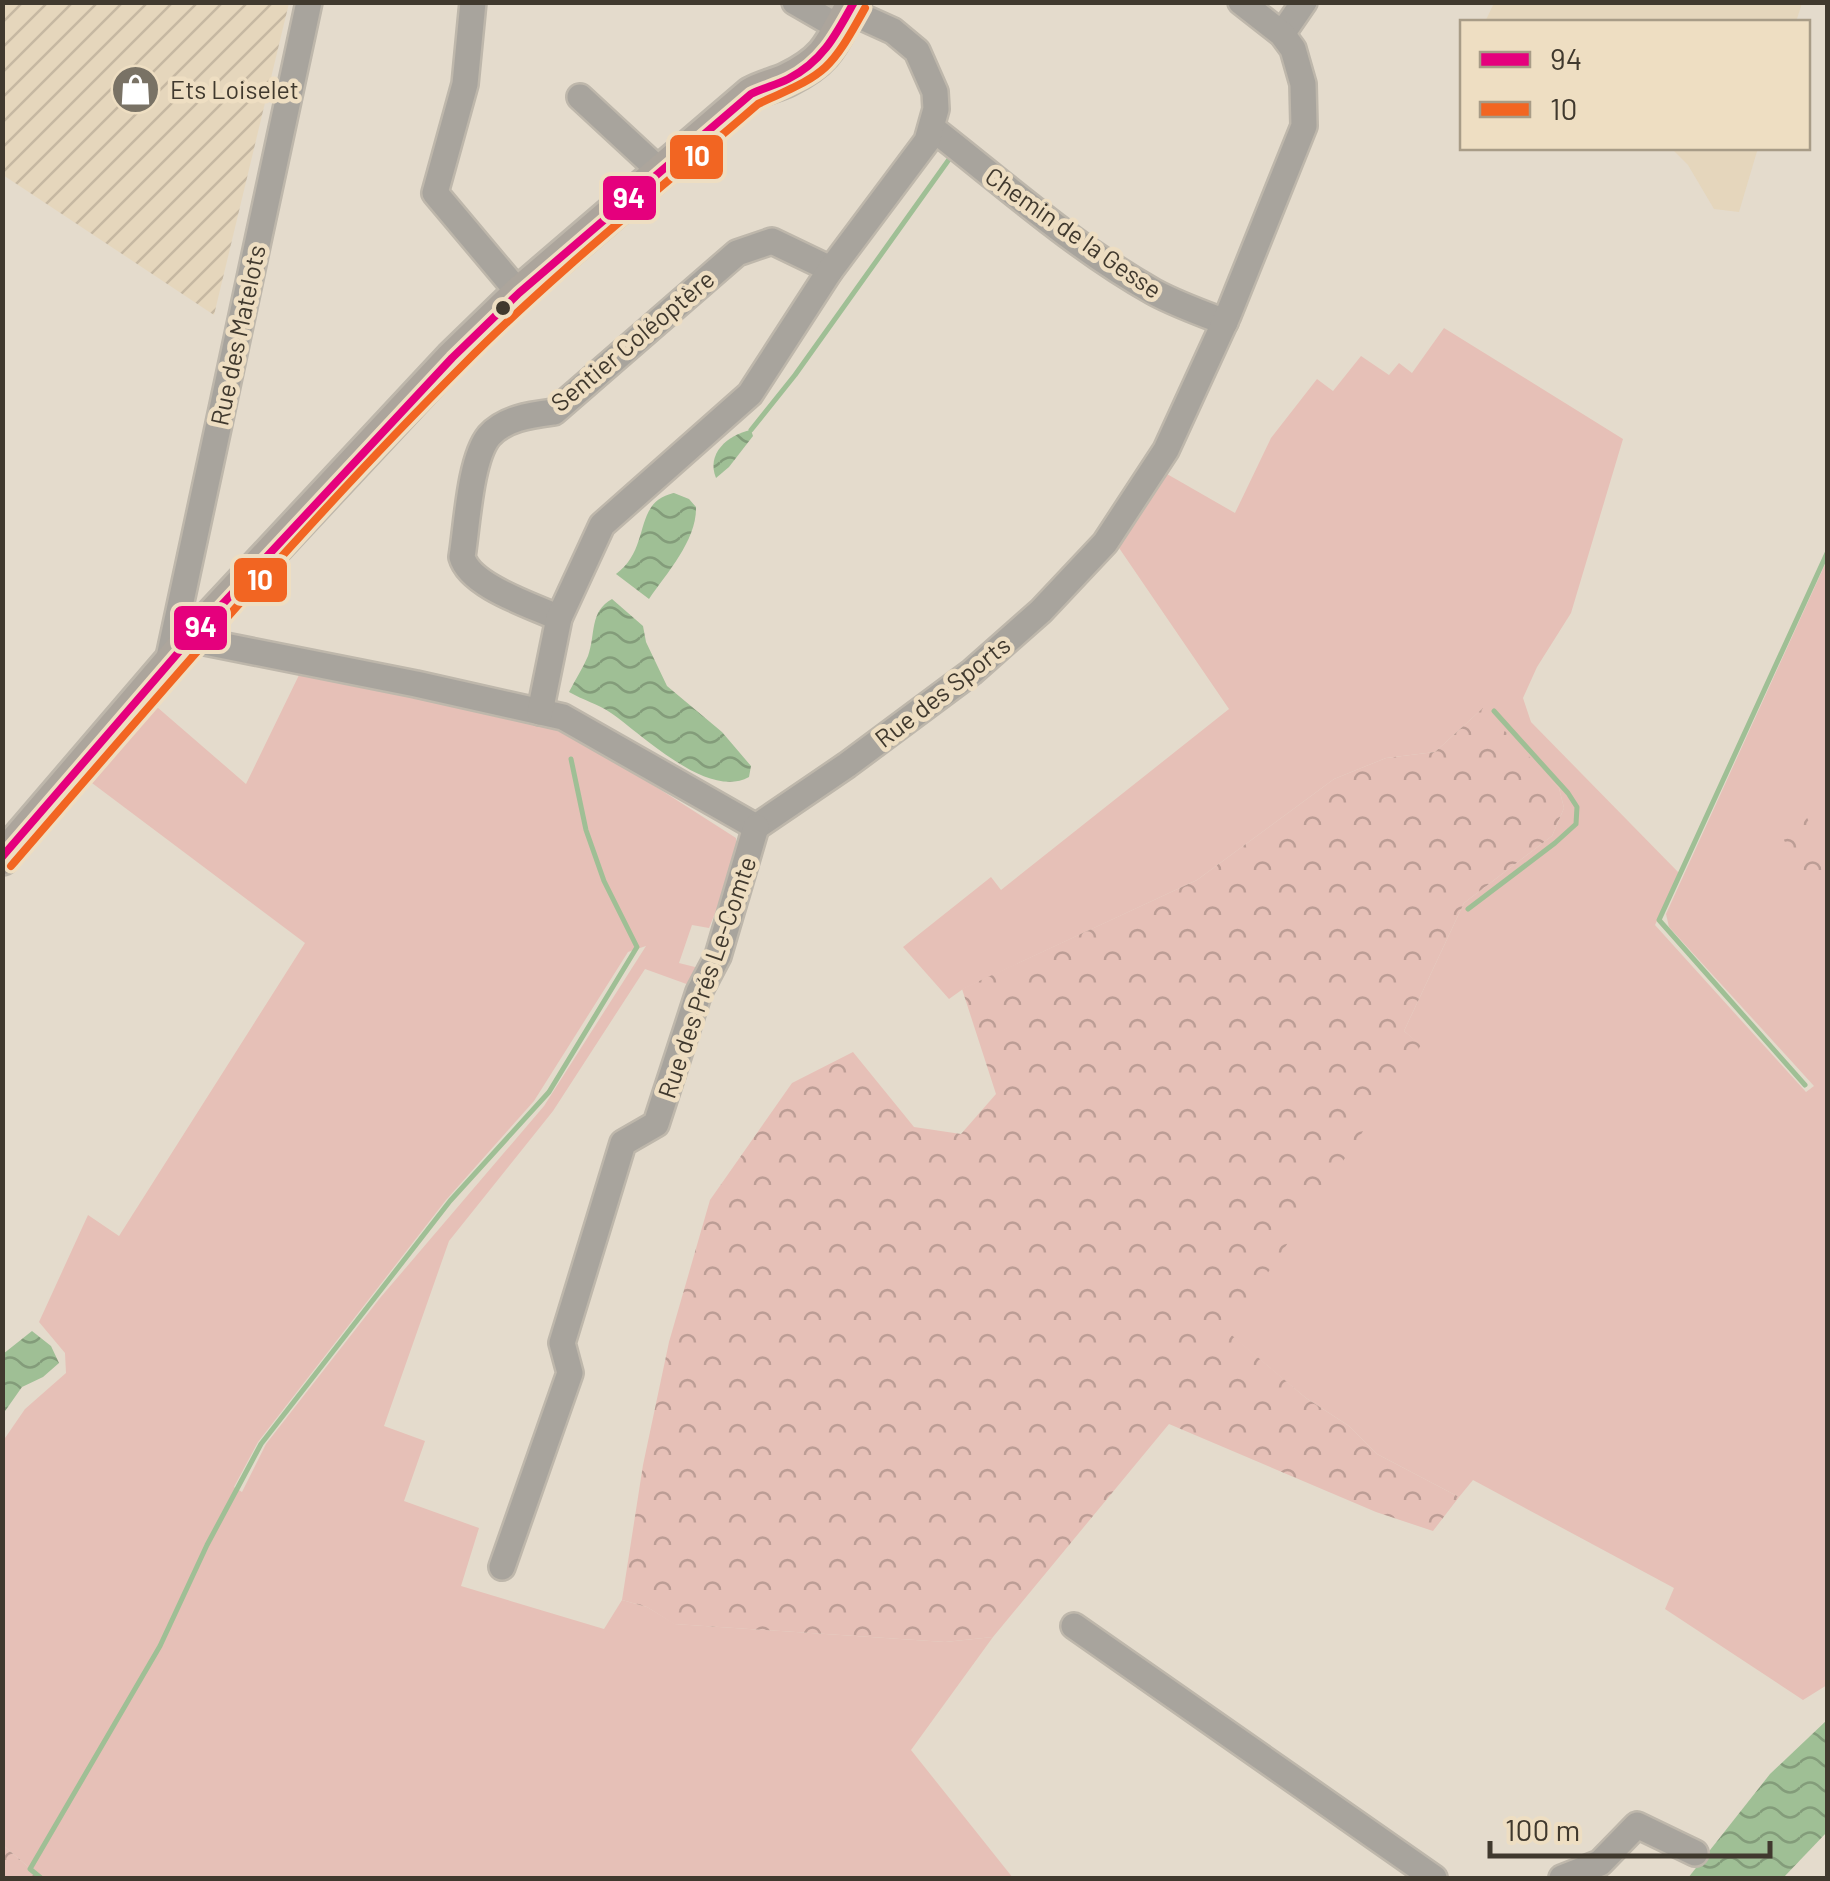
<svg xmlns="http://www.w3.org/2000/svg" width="1830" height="1881" font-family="Barlow,sans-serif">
  <defs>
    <pattern id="industrial-furrows" width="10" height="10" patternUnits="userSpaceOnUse" patternTransform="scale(2.5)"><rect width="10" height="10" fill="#e5d6bc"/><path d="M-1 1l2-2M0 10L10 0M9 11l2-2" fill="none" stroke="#c6b8a2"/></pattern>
    <pattern id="forest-crowns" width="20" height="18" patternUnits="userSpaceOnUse" patternTransform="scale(2.5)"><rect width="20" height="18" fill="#e6c0b7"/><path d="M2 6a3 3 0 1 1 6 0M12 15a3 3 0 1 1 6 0" fill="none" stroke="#bc9d95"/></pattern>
    <pattern id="water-waves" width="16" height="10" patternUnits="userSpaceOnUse" patternTransform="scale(2.5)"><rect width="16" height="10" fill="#9fbf95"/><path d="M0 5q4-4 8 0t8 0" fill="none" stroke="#839c7a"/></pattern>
  </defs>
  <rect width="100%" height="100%" fill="#e4dbcc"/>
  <g fill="#e5d6bc">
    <path d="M 1494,3 L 1495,2 L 1802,3 L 1796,22 L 1485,22 Z"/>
    <path d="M 1671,148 L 1758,148 L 1739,212 L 1714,209 L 1688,165 Z"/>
  </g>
  <path fill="url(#industrial-furrows)" d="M 2,3 L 289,3 L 214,315 L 3,175 Z"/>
  <g fill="#e6c0b7" fill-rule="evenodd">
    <path d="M 1444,328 L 1623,439 L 1571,613 L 1537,667 L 1523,698 L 1531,722 L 1679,873 L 1655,925 L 1806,1092 L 1814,1086 L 1669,927 L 1666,914 L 1827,560 L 1827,1685 L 1803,1700 L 1665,1609 L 1674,1588 L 1473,1480 L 1459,1497 L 1377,1454 L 1349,1426 L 1306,1398 L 1227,1332 L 1420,1045 L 1404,1031 L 1464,903 L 1552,836 L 1564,808 L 1559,788 L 1482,709 L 1435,752 L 1386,758 L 1334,779 L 1197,880 L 963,989 L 949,999 L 903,947 L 991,877 L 1001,890 L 1229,709 L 1117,545 L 1167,474 L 1235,513 L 1271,438 L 1317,379 L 1333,391 L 1361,356 L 1389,375 L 1399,363 L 1412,373 Z"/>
    <path d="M 300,673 L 441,697 L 584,735 L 650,783 L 736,838 L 737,860 L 709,928 L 692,925 L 679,963 L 699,968 L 692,986 L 645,969 L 553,1111 L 449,1241 L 384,1426 L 425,1441 L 404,1501 L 479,1528 L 461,1586 L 604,1629 L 622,1600 L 647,1607 L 675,1624 L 945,1642 L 993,1637 L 911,1750 L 1013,1878 L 41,1878 L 3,1845 L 3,1441 L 25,1409 L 66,1373 L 65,1353 L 39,1322 L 88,1215 L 119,1236 L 305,943 L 92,783 L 157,707 L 246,784 ZM 646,946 L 544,1106 L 380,1298 L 266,1444 L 242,1492 L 234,1487 L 258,1442 L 446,1200 L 534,1101 L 628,952 Z"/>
  </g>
  <g fill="url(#forest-crowns)">
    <path d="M 1483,708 L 1559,788 L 1564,808 L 1552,836 L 1464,903 L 1404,1031 L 1421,1045 L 1228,1332 L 1306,1398 L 1349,1426 L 1377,1454 L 1459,1497 L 1433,1531 L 1376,1512 L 1169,1424 L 993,1637 L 945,1642 L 674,1624 L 647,1607 L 622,1600 L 643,1465 L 669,1342 L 710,1200 L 792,1083 L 853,1052 L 914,1127 L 961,1134 L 996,1094 L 962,989 L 1197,880 L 1334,779 L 1386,758 L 1435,752 Z"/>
    <path d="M 1803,810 L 1827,856 L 1827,888 L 1810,891 L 1784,840 L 1788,812 Z"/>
    <path d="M 3,1845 L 41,1878 L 3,1878 Z"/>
  </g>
  <g fill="url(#water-waves)">
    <path d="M 751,430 L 753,436 L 729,467 L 716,478 C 706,454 727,435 751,430 Z"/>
    <path d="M 674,493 L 689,499 L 696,507 C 697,540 667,573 649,599 L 616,574 C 652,548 632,502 674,493 Z"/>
    <path d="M 612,599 L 643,626 L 646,642 L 667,686 L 722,732 L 751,766 L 749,777 C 708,800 643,735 611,713 C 598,704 583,700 569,692 C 575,680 583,668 588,656 C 596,634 589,612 612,599 Z"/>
    <path d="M 32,1331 L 51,1346 L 59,1363 L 43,1377 L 22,1387 L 3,1414 L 3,1354 Z"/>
    <path d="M 1827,1720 L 1827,1832 L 1783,1878 L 1688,1878 L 1770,1774 Z"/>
  </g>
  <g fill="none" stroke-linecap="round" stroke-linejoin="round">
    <g stroke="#9fbf95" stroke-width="5">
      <path d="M 751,430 L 795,375 L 950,158"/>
      <path d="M 1468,909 L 1555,843 L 1576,824 L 1577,807 L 1568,793 L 1494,711"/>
      <path d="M 1805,1085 L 1659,920 L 1828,551"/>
      <path d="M 41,1878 L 30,1869 L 160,1646 L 207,1545 L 261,1444 L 450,1201 L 549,1092 L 637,947 L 604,881 L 586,830 L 571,759"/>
    </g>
    <defs>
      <g id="minor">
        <path d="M 473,2 L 465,84 L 435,193 L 519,293"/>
        <path d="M 795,2 L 840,28"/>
        <path d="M 1282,34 L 1304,2"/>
        <path d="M 580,97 L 661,172"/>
        <path d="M 932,128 C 1004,184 1074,247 1154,292 C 1176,304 1201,313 1225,322"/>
        <path d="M 559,618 C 531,605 470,586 462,557 C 467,526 470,459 489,436 C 505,418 531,415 554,412 L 737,253 L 772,241 L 824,266 L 829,272"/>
        <path d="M 190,639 L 416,684 L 563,717 L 756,827 L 847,765 L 972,672 L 1041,611 L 1105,543 L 1166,450 L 1228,315 L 1304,126 L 1303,84 L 1293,49 L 1282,34 L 1241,2"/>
        <path d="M 167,667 L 309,2"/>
        <path d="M 540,712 L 559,618 L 602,525 L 750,394 L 829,272 L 927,141 L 936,109 L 935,92 L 917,51 L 893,31 L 849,11"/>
        <path d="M 502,1567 L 570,1373 L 562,1343 L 623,1143 L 656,1124 L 699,992 L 718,956 L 756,827"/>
        <path d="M 1074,1626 L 1434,1878"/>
        <path d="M 1562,1878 L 1600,1863 L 1637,1825 L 1695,1853"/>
      </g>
      <path id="major" d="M 2,858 L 190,639 L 452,358 L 519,293 L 751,94 C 763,87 776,85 788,79 C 831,58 832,40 854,2"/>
    </defs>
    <use href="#minor" stroke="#beb7ab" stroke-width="30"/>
    <use href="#major" stroke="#beb7ab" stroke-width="38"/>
    <use href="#minor" stroke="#a8a49d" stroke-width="25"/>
    <use href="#major" stroke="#aca59c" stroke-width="32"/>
    <defs>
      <path id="bus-1" d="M 2,857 L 190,639 L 452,358 L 519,293 L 751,94 C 763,88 776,85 788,79 C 822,62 836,35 854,2"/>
      <path id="bus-2" d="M 11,866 C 158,696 304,524 463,365 C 555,272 659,190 758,104 C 825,73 828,75 865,8"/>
    </defs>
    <use href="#bus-1" stroke="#eedec2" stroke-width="15"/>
    <use href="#bus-2" stroke="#eedec2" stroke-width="15"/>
    <use href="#bus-1" stroke="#e5007d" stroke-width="8"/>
    <use href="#bus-2" stroke="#f26522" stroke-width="8"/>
  </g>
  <defs>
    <symbol id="shop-disc" viewBox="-11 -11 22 22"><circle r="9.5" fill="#797265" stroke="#eedec2"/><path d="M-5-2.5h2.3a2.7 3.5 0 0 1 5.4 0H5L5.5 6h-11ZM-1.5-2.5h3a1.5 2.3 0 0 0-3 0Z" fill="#fff"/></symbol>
  </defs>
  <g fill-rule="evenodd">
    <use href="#shop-disc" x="108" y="62" width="55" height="55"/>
  </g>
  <circle fill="#40392e" stroke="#eedec2" stroke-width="4" cx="503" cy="308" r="9"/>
  <g text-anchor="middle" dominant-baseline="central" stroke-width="9" stroke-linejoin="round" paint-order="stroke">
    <g font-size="25" fill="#40392e" stroke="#eedec2" text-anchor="start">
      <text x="170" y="89">Ets Loiselet</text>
    </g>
    <g font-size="25" fill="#40392e" stroke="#eedec2">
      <text transform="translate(1074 232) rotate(35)">Chemin de la Gesse</text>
      <text transform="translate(237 335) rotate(-78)">Rue des Matelots</text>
      <text transform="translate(632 340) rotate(-40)">Sentier Coléoptère</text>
      <text transform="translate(942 691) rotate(-38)">Rue des Sports</text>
      <text transform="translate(706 977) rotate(-71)">Rue des Prés Le-Comte</text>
    </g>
  </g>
  <g stroke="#eedec2" stroke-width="4">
    <rect x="668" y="133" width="57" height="48" rx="10" fill="#f26522"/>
    <rect x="601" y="174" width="57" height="48" rx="10" fill="#e5007d"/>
    <rect x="232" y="556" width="57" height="48" rx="10" fill="#f26522"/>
    <rect x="172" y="604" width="57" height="48" rx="10" fill="#e5007d"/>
  </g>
  <g font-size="28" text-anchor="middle" font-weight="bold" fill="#fff">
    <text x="697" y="166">10</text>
    <text x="629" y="208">94</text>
    <text x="260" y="590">10</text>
    <text x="201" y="637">94</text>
  </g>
  <rect width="1830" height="1881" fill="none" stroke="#40392e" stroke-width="10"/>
  <rect x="1460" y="20" width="350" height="130" fill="#eedec2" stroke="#a89c87" stroke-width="2.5"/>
  <rect x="1480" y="52" width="50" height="15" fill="#e5007d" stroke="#a89c87" stroke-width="2.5"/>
  <text x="1550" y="70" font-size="30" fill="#40392e">94</text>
  <rect x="1480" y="102" width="50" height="15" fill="#f26522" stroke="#a89c87" stroke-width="2.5"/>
  <text x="1550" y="120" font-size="30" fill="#40392e">10</text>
  <path d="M1490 1841v15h280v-15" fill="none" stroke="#40392e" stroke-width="5"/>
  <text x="1505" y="1841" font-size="30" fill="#40392e" stroke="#eedec2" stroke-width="8" paint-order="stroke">100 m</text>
</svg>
